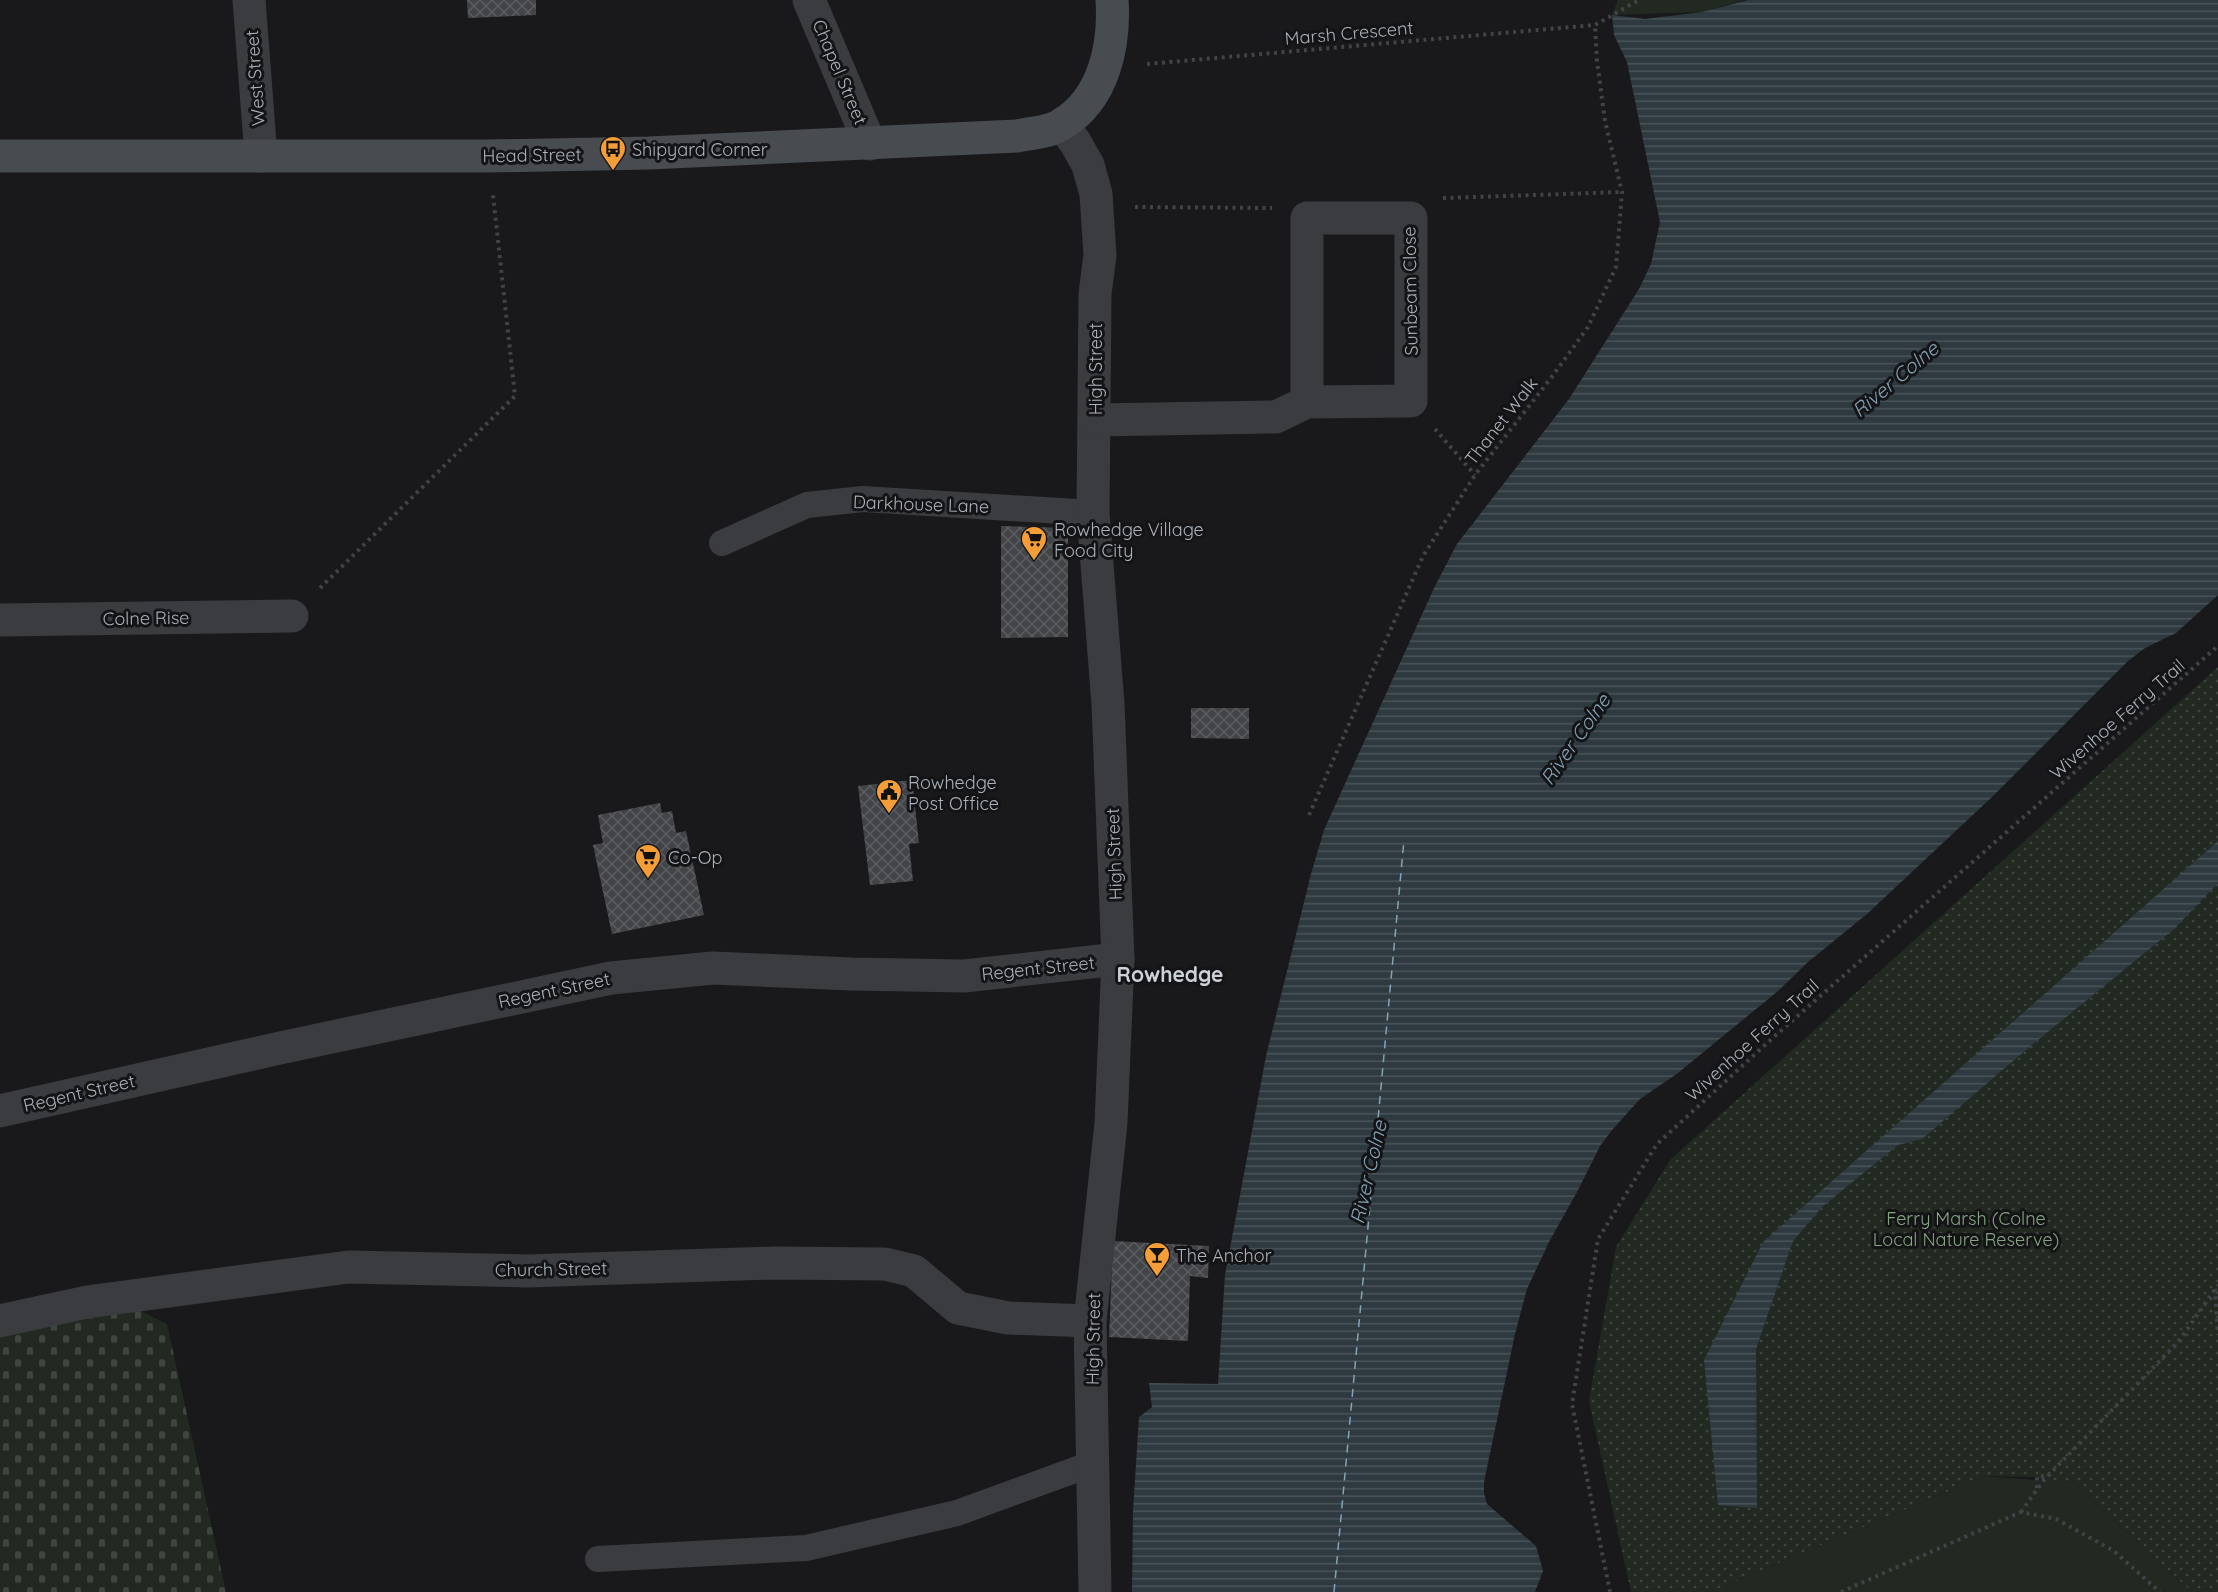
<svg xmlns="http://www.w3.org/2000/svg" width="2218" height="1592" font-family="Quicksand,sans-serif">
  <defs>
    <pattern id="cemetery-stones" width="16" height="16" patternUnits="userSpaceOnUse" patternTransform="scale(1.5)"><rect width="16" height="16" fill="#212921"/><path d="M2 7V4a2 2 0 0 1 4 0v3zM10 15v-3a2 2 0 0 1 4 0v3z" fill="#3f463f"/></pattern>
    <pattern id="park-dots" width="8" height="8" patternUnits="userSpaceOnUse" patternTransform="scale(1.5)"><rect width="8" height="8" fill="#212921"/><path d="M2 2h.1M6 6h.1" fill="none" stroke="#3f463f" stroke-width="1.8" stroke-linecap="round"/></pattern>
    <pattern id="water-rules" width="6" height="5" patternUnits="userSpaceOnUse" patternTransform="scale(1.5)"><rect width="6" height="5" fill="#2e3a40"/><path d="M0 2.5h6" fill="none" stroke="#4a545a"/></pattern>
    <pattern id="building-cross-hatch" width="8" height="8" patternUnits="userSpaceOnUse" patternTransform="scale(1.5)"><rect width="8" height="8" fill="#434448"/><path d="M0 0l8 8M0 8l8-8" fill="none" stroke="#5b5d60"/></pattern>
  </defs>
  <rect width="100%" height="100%" fill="#19191b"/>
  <g fill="#212921">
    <path d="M 1618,0 L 1744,0 L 1702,12 L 1612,15 Z"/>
    <path d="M 1984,1476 L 2074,1483 L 2192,1592 L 1710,1592 Z"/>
  </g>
  <path fill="url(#cemetery-stones)" d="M 133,1307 L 167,1324 L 226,1592 L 0,1592 L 0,1330 Z"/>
  <path fill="url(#park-dots)" d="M 2218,667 L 2218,1592 L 2192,1592 L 2074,1483 L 2043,1481 L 2037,1477 L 1984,1476 L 1710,1592 L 1631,1592 L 1589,1401 L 1616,1247 L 1670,1160 Z"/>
  <g fill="url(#water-rules)">
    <path d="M 1748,0 L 2218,0 L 2218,595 L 2176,633 L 2145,648 L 2128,661 L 1992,797 L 1867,914 L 1808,962 L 1778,991 L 1678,1073 L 1640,1099 L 1612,1130 L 1600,1146 L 1577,1192 L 1549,1242 L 1527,1289 L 1515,1334 L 1484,1482 L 1484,1493 L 1487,1504 L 1536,1546 L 1543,1571 L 1535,1592 L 1132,1592 L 1133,1511 L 1139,1417 L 1152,1407 L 1149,1383 L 1218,1384 L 1225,1275 L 1266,1056 L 1311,874 L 1324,830 L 1435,586 L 1457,544 L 1569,399 L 1639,289 L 1651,264 L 1660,222 L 1627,62 L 1614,35 L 1612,15 L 1645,19 L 1702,12 Z"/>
    <path d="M 2218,841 L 2218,883 L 2174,929 L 2027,1049 L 1922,1139 L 1898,1145 L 1823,1206 L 1793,1241 L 1756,1349 L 1757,1508 L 1718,1505 L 1704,1360 L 1763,1242 Z"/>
  </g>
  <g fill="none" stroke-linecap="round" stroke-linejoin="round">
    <path stroke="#82a4b6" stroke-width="1.5" stroke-dasharray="8 6" stroke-linecap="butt" d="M 1334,1592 L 1404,840"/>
  </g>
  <g fill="url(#building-cross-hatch)">
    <path d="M 467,0 L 536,0 L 536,15 L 468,18 Z"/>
    <path d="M 1001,526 L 1068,528 L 1068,637 L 1001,638 Z"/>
    <path d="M 1191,708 L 1249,708 L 1249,739 L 1191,738 Z"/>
    <path d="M 912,780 L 919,843 L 909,844 L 913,881 L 870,885 L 858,786 Z"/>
    <path d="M 660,803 L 662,813 L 672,811 L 676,833 L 686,831 L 704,915 L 612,934 L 593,845 L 603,843 L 598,815 Z"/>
    <path d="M 1113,1241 L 1209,1246 L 1208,1278 L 1190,1276 L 1188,1341 L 1109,1337 Z"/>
  </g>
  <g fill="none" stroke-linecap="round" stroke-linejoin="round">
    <g stroke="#404347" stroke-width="4" stroke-dasharray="3 4.5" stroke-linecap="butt">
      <path d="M 1147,64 L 1595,25 L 1639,0"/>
      <path d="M 1443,198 L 1622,192"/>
      <path d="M 1135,207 L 1272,208"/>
      <path d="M 1435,429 L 1475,475"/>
      <path d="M 320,588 L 515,396 L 493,195"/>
      <path d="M 1309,815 L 1423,556 L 1475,475 L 1551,378 L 1588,327 L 1616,267 L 1622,192 L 1605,121 L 1597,61 L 1595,25"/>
      <path d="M 2215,1289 L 2218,1335"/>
      <path d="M 2037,1488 L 2037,1477 L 2048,1475"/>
      <path d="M 2021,1512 L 2043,1481 L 2179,1341 L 2218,1285"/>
      <path d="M 1610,1592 L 1572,1404 L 1598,1239 L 1657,1144 L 1776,1035 L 2218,646"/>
      <path d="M 1841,1592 L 2021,1512 L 2056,1519 L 2114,1551 L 2160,1592"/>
    </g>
    <g stroke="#3a3c40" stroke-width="26">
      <path d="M 722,543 L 807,505 L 863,499 L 1093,513"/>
      <path d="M 598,1559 L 806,1548 L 957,1513 L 1094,1463"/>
    </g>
    <g stroke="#3a3c40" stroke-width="33">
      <path d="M 249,0 L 261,156"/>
      <path d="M 809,0 L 870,144"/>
      <path d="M 1062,125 L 1075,142 L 1088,165 L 1096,194 L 1100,255 L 1095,294 L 1093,513 L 1108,704 L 1118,959 L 1111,1123 L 1090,1321 L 1095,1592"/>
      <path d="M 1095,420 L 1276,417 L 1307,402 L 1411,401 L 1411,218 L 1307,218 L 1307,402"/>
      <path d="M 0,620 L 292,616"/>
      <path d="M 0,1111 L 280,1048 L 611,978 L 713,968 L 851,974 L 964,976 L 1118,959"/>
      <path d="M 0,1321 L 87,1302 L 349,1267 L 527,1271 L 775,1263 L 885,1264 L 914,1271 L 958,1308 L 1008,1318 L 1090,1321"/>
    </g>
    <path stroke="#484b50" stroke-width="33" d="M 0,156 L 488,156 L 649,153 L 1017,136 C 1031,133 1051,132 1062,124 C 1104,99 1115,45 1112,0"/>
  </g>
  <defs>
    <symbol id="bus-pin" viewBox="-11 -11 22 30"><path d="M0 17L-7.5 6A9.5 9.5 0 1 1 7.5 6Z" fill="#f59e37" stroke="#141416"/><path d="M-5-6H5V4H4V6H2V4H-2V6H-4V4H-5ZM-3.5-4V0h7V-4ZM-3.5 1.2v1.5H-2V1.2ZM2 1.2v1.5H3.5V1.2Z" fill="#111"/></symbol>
    <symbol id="supermarket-pin" viewBox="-11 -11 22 30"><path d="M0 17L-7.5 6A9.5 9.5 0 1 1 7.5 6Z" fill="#f59e37" stroke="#141416"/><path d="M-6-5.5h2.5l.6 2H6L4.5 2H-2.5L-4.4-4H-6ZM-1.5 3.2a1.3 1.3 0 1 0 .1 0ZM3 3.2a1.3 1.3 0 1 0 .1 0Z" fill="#111"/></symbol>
    <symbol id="civic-pin" viewBox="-11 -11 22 30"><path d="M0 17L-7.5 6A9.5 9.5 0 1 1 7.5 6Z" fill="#f59e37" stroke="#141416"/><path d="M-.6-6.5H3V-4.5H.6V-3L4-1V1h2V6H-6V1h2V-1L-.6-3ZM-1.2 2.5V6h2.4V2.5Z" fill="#111"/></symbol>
    <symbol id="bar-pin" viewBox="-11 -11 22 30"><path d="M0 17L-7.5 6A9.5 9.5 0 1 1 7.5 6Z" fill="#f59e37" stroke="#141416"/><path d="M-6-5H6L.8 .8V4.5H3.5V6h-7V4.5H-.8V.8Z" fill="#111"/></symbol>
  </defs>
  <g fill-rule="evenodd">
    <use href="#bus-pin" x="598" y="134" width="30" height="40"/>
    <use href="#supermarket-pin" x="1019" y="524" width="30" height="40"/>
    <use href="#civic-pin" x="874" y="777" width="30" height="40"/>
    <use href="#supermarket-pin" x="633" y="842" width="30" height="40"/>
    <use href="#bar-pin" x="1142" y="1240" width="30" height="40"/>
  </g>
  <g text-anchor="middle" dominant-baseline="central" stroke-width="6" stroke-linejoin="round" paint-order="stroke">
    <g font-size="18" fill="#abb2bb" stroke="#141416">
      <text transform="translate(1349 33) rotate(-5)">Marsh Crescent</text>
      <text transform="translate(840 72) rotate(67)">Chapel Street</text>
      <text transform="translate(255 78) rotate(-94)">West Street</text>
      <text transform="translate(532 155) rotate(-1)">Head Street</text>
      <text transform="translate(1410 291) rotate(-91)">Sunbeam Close</text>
      <text transform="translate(1095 369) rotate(-90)">High Street</text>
      <text transform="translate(1501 421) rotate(-52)">Thanet Walk</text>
      <text transform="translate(921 504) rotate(2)">Darkhouse Lane</text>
      <text transform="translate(146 618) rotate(-1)">Colne Rise</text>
      <text transform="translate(2117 719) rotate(-41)">Wivenhoe Ferry Trail</text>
      <text transform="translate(1114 854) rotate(-92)">High Street</text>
      <text transform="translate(1038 968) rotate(-6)">Regent Street</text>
      <text transform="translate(554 990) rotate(-12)">Regent Street</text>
      <text transform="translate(1752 1040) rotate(-42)">Wivenhoe Ferry Trail</text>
      <text transform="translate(79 1093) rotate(-13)">Regent Street</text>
      <text transform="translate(551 1269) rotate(-1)">Church Street</text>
      <text transform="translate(1093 1339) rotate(-89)">High Street</text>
    </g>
    <g font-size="18" fill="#abb2bb" stroke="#141416" text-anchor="start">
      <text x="632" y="149">Shipyard Corner</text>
      <text x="1054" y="529">Rowhedge Village<tspan x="1054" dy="21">Food City</tspan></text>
      <text x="908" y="782">Rowhedge<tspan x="908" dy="21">Post Office</tspan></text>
      <text x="668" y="857">Co-Op</text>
      <text x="1176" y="1255">The Anchor</text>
    </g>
    <g font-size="18" fill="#84a682" stroke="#141416">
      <text x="1966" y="1218">Ferry Marsh (Colne<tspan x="1966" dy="21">Local Nature Reserve)</tspan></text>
    </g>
    <g font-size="20" font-style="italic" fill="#82a4b6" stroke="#141416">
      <text transform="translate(1895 379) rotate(-40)">River Colne</text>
      <text transform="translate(1575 739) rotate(-55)">River Colne</text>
      <text transform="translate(1368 1172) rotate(-77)">River Colne</text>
    </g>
    <g font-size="21" font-weight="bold" fill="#ccd0d7" stroke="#141416">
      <text x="1170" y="974">Rowhedge</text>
    </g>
  </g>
</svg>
